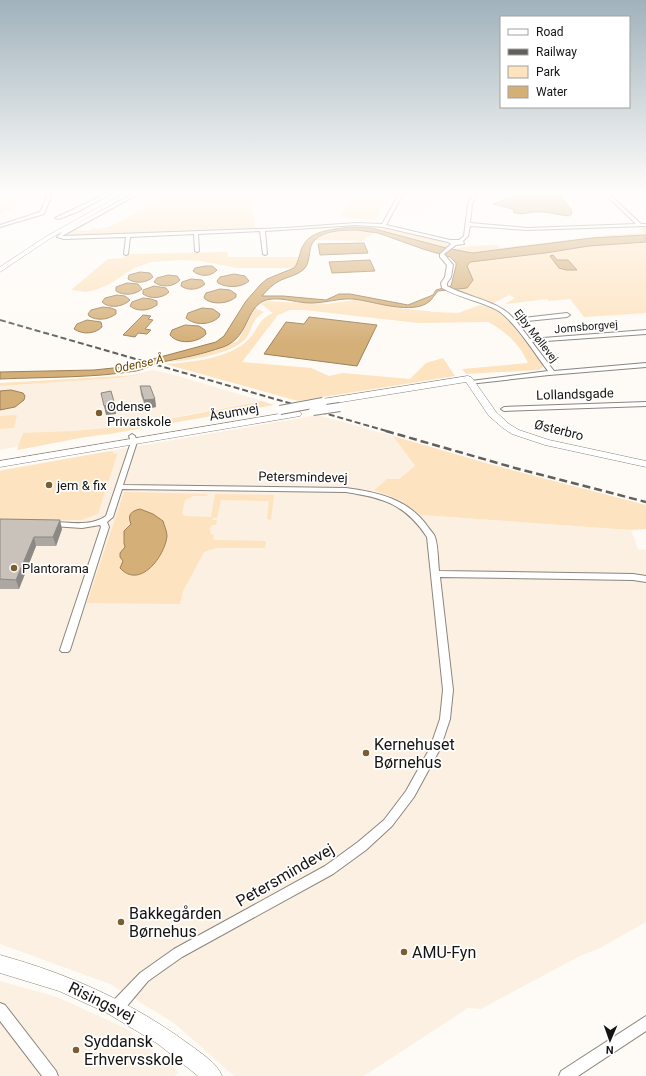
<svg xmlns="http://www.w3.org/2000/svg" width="646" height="1076" font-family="Roboto,sans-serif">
  <rect width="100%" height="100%" fill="#fefbf6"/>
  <g fill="#fbf0e2">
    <path d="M 257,194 L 342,194 L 336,203 L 292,202 L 288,203 L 285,202 L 285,201 L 277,200 L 251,204 Z"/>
    <path d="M 404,194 L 444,194 L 441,199 L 435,200 L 431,211 L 394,210 Z"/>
    <path d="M 153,370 L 178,376 L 262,401 L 0,450 L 0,386 L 119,378 Z"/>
    <path d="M 318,415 L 393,436 L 415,466 L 399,479 L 387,479 L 374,490 L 400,500 L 421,515 L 631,530 L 638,549 L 646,550 L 646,922 L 600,948 L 580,956 L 481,1009 L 468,1008 L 364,1076 L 234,1076 L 174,1023 L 110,984 L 0,944 L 0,470 Z"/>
    <path d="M 0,981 L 57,997 L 125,1028 L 179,1072 L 175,1076 L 0,1076 Z"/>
  </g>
  <g fill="#fde3bf">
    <path d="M 171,194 L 257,194 L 251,204 L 256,229 L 66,237 L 63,236 L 73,230 L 87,231 L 93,228 L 99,229 L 111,226 Z"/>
    <path d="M 351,197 L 385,199 L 376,220 L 340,217 Z"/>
    <path d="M 8,199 L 19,199 L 14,209 L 0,214 L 0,205 Z"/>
    <path d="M 646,226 L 646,235 L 592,238 L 476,253 L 453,250 C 463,245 485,246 498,245 L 500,248 L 610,235 L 644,233 L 638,227 Z"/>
    <path d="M 371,228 L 386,229 L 443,241 L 450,246 L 449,248 L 441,247 Z"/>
    <path d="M 357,230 L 375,232 L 362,241 L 315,240 C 329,232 342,230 357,230 Z"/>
    <path d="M 646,242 L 646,313 L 584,317 L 570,299 L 549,301 L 547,299 L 505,304 L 515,298 L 509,295 L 492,304 L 453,290 L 467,288 L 473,280 L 467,266 L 470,262 L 545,253 L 589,246 Z"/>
    <path d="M 227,252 L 228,257 L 300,257 L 294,268 L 237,268 L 201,261 L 179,260 L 152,262 L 134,268 L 110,284 L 95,290 L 86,292 L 71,290 L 108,259 L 122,258 L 131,254 Z"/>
    <path d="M 355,300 L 398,308 L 435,312 L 458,313 L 480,305 L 494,309 L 506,317 L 544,366 L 539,370 L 466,374 L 462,369 L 528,363 C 520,345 506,331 488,322 L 418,323 L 304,310 L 290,310 L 278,315 L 242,362 L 311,368 L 329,376 L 343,373 L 410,379 L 426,363 L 443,358 L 455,376 L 298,401 L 165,364 C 189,363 231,358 248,340 C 259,329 257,320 273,313 L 261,304 L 267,301 L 326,304 Z"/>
    <path d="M 255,308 L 264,312 C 249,321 253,333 243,341 C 230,354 187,361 169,362 L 217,350 L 238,341 Z"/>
    <path d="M 137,375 L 119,378 L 0,386 L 0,383 Z"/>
    <path d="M 262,401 L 274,405 L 110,434 C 78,437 48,445 17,450 L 23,433 L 74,431 L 132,426 Z"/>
    <path d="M 17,415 L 14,428 L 0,429 L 0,416 Z"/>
    <path d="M 393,436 L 500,467 L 646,505 L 646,529 L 631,530 L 421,515 L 400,500 L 374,490 L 387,479 L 399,479 L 415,466 Z"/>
    <path d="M 111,451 L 117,455 L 98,514 L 81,520 L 0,520 L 0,471 Z"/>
    <path d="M 124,492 L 208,494 L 207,496 L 193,496 L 185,500 L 182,514 L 185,516 L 211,517 L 215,494 L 274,495 L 271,520 L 267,519 L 269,501 L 221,500 L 217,518 L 213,518 L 212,520 L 217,520 L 216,525 L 213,525 L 209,529 L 211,530 L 210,533 L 214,535 L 213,540 L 266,541 L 265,548 L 216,548 L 204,552 L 183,591 L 180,604 L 87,603 Z"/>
  </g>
  <g fill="#d5af78" stroke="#9c8059" fill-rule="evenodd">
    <path d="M 521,194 L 558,194 L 571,209 L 572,214 L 569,216 C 558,215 546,211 535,212 C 526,212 522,216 513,212 L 514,210 L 513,209 L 493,204 Z"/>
    <path d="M 351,227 L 371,228 L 446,248 L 472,253 L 592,238 L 646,235 L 646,242 L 589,246 L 545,253 L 470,262 L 467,266 L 473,280 L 467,288 L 438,291 C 435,294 433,298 430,301 C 413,316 373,301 353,299 C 340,298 325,303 311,303 C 298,303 285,298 272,299 C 244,301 252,337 223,347 C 203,354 183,358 162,362 C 154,363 146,369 136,371 C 92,378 45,377 0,379 L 0,372 L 94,370 L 123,367 L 216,342 L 224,336 L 246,301 L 261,284 L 267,279 L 294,268 C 300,261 299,251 304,244 C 312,230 336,229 351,227 ZM 357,230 L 378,233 L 423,249 L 450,257 L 456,263 L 456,266 L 451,286 L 436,290 L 433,295 L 408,305 L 350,294 L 339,294 L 326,300 L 283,296 L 262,296 C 267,290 273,284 281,280 C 288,277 297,275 303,270 C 309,265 309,256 310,250 C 313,230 343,230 357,230 Z"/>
    <path d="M 364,243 L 368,253 L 320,255 L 318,244 Z"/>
    <path d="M 553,255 L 557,260 L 568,260 L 577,270 L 566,270 L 559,268 L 550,256 Z"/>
    <path d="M 370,260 L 375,271 L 332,273 L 329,262 Z"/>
    <path d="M 205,266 L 212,266 L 217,270 C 211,277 200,277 193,271 L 195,268 Z"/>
    <path d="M 140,272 L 150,273 L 153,277 C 147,283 135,284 128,279 L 129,275 Z"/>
    <path d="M 234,274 L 245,276 L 249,281 C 241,288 227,288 218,283 L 217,281 L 220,277 Z"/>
    <path d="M 168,275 L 177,276 L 180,280 C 174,287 161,288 154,282 L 157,278 Z"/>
    <path d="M 191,279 L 202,280 L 205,284 C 199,290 188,291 181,286 L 182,282 Z"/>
    <path d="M 127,283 L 138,284 L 142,289 C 135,295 124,296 116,291 L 116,287 Z"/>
    <path d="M 154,286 L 166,288 L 169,292 C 162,299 150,299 143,294 L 143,290 Z"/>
    <path d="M 220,289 L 230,290 L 236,294 L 236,297 C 228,304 213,305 205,299 L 204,297 L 206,293 Z"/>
    <path d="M 117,295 L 125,296 L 130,300 C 123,307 109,309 102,302 L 105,298 Z"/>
    <path d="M 143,298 L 151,299 L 157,301 L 157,305 C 149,311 137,312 130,306 L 132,302 Z"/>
    <path d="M 103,307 L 111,308 L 116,310 L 116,314 C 108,320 97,321 89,316 L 88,314 L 91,310 Z"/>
    <path d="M 202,308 L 213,309 L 220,314 L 219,317 C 211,325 195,326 186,318 L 188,313 Z"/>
    <path d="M 143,315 L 151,316 L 148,319 L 153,320 L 145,329 L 151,330 L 147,334 L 138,333 L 135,337 L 123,335 Z"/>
    <path d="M 309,317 L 377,325 L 357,366 L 264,354 L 286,322 L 304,324 Z"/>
    <path d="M 87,320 L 101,322 L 102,327 C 95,334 83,335 74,329 L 77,324 Z"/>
    <path d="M 185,325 L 199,326 L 205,330 L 206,334 C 198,343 178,345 170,335 L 172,330 Z"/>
    <path d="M 11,390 L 23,393 L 25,396 L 24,400 L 15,407 L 0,410 L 0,391 Z"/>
    <path d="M 140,509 L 153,514 L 163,521 C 164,525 167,531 167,536 C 165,556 140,590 120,568 L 123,561 L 120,557 L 120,553 L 125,547 L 124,543 L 124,531 L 131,524 C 127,515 131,511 140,509 Z"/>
  </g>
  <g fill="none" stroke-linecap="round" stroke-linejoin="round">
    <defs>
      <g id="street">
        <path d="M 46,194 L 50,194 L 51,197 L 44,214 L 0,227 L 0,225 L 40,212 L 47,197 Z"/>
        <path d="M 106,194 L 111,194 L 77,212 L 59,219 L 55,218 Z"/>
        <path d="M 133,194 L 138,194 L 62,236 L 286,228 L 356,223 L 382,224 L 399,194 L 403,194 L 386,225 L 450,240 L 459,240 L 464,236 L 468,204 L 473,194 L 477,194 L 472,204 L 470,223 L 527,228 L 636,224 L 605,194 L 609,194 L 641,224 L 646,224 L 646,226 L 527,230 L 470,226 L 468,236 L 463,241 L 464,244 L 456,245 L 444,254 L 453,265 L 451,277 L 447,283 L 447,286 C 467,297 500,301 514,319 L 567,313 L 570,315 L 567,317 L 517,322 L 530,339 L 646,330 L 646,334 L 532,342 L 554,371 L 646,363 L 646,367 L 549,375 L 469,384 L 469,382 L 471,381 L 548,371 C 535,354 514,320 497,310 C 481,301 459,298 442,288 L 441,283 L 445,277 L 447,265 L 440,257 L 440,254 L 451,244 L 448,242 L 383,227 L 356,225 L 265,231 L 267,254 L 265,255 L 263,254 L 260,231 L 198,234 L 199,251 L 197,252 L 195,251 L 194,234 L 130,237 L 128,254 L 126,255 L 124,254 L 126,237 L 64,239 L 57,237 L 63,231 Z"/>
        <path d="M 646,402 L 646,406 L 504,411 L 501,409 L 504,407 Z"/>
        <path d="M 132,434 L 135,436 L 137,442 L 123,485 L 346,488 C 377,492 409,499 428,527 C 430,530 434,534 435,537 C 438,545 438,562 439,571 L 633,574 L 646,576 L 646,582 L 633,580 L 440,577 L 453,690 L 450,719 L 440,749 L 414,797 L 392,826 L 366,850 L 333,874 L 182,957 L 148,981 L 122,1012 L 117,1014 L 112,1012 L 110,1007 L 112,1002 L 140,973 L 174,949 L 325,866 L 358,842 L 384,820 L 406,791 L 430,748 L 440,719 L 443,690 L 427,537 C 405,504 384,498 346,492 L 122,489 L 113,517 L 107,522 L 109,527 L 70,650 L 68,652 L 62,652 L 60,650 L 101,527 L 100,525 L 82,528 L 52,526 L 48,524 L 52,522 C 70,522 90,527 106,516 L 131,442 L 129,436 Z"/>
        <path d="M 0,1003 L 5,1005 L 56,1071 L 58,1076 L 42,1076 L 0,1021 Z"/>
        <path d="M 646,1016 L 646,1031 L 578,1076 L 559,1076 L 561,1071 Z"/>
      </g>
      <g id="secondary">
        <path d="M 123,194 L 130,194 L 51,238 L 0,272 L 0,267 L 47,236 Z"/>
        <path d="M 468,376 L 471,377 L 475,382 L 496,412 L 509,424 L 519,430 L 549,440 L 646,461 L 646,467 L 545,445 L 512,434 L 503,428 L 489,416 L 466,382 L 323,405 L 319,402 L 323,399 Z"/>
        <path d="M 297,411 L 300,412 L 302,414 L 300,416 L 0,467 L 0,461 Z"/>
        <path d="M 0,955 C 69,974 132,1002 190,1045 C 201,1053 217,1063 222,1076 L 198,1076 L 158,1044 L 107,1013 L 59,991 L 0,973 Z"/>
      </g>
    </defs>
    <use href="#street" stroke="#8a857e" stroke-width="2"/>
    <use href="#secondary" stroke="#8a857e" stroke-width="1"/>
    <use href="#street" fill="#fff" fill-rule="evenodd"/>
    <use href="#secondary" fill="#fff" fill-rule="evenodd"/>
    <path stroke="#62605d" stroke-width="2" stroke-dasharray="6 3" stroke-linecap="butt" d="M 0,320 L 390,432"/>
    <path stroke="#62605d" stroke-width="2.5" stroke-dasharray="8 4" stroke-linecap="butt" d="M 386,431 L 515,468 L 646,502"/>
    <defs>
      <g id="secondary-bridge">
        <path d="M 280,410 L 323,402"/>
        <path d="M 313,411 L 340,407"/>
      </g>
    </defs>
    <use href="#secondary-bridge" stroke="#8a857e" stroke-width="10" stroke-linecap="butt"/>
    <use href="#secondary-bridge" stroke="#fff" stroke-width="8"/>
  </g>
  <g fill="#aca7a1">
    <path d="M 140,386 L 155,399 L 156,407 L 146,409 L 141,395 Z"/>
    <path d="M 0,519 L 62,529 L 56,546 L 36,546 L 19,589 L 0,589 Z"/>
  </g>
  <g fill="#8c8883">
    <path d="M 155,399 L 156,407 L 146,409 L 144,400 Z"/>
    <path d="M 115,405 L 116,414 L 106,415 L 104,406 Z"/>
    <path d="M 60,520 L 62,529 L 56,546 L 53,537 Z"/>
    <path d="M 34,537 L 36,546 L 19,589 L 16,580 Z"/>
  </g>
  <g fill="#c8c2bb" stroke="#8c8883">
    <path d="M 140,386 L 150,386 L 155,399 L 144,400 Z"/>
    <path d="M 111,391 L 115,405 L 104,406 L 101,393 Z"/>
    <path d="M 0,519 L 60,520 L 53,537 L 34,537 L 16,580 L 0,579 Z"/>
  </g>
  <linearGradient id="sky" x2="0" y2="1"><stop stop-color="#a0b2bb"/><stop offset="0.56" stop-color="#fffdfb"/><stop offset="1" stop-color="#fffdfb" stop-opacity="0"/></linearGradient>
  <rect width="646" height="344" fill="url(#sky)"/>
  <g fill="#7a5d31" stroke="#fff" stroke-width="1.5">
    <circle cx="99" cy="413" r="4"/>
    <circle cx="49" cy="485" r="4"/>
    <circle cx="14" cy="568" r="4"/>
    <circle cx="366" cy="753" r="4"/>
    <circle cx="121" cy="922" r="4"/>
    <circle cx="404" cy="952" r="4"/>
    <circle cx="76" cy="1050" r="4"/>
  </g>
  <g text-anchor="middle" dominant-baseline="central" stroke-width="3.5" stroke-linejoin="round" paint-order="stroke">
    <g font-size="11" fill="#161412" stroke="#fff">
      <text transform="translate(586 327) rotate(-5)">Jomsborgvej</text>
      <text transform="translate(536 336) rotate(52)">Ejby Møllevej</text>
    </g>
    <g font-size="12" font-style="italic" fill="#6e4900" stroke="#fff">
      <text transform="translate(139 364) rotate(-12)">Odense Å</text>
    </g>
    <g font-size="13" fill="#161412" stroke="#fff">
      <text transform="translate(575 394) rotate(-2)">Lollandsgade</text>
      <text transform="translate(234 412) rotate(-10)">Åsumvej</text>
      <text transform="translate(559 430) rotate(14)">Østerbro</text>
      <text transform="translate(303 477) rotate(1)">Petersmindevej</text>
    </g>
    <g font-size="13" fill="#161412" stroke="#fff" text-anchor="start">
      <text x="107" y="406">Odense<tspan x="107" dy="15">Privatskole</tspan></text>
      <text x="57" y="485">jem &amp; fix</text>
      <text x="22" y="568">Plantorama</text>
    </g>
    <g font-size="16" fill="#161412" stroke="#fff" text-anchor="start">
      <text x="374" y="744">Kernehuset<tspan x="374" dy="18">Børnehus</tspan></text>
      <text x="129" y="913">Bakkegården<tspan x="129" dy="18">Børnehus</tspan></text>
      <text x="412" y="952">AMU-Fyn</text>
      <text x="84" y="1041">Syddansk<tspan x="84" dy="18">Erhvervsskole</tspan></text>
    </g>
    <g font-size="16" fill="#161412" stroke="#fff">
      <text transform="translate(285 875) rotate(-30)">Petersmindevej</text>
      <text transform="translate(102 1002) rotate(26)">Risingsvej</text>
    </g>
  </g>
  <rect x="500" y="16" width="130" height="92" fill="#ffffff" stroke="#a2a1a0"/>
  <rect x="508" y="29" width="20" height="6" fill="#ffffff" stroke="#a2a1a0"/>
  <text x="536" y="36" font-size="12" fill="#161412">Road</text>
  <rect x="508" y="49" width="20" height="6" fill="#62605d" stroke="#a2a1a0"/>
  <text x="536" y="56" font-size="12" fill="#161412">Railway</text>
  <rect x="508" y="66" width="20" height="12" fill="#fde3bf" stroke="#a2a1a0"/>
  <text x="536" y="76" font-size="12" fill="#161412">Park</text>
  <rect x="508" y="86" width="20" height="12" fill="#d5af78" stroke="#a2a1a0"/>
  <text x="536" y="96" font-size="12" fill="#161412">Water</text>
  <g transform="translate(610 1040) rotate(182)" stroke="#ffffff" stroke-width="3" paint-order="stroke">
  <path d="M0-3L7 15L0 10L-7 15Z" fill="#161412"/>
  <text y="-6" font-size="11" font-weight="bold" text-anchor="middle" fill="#161412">N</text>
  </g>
</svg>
